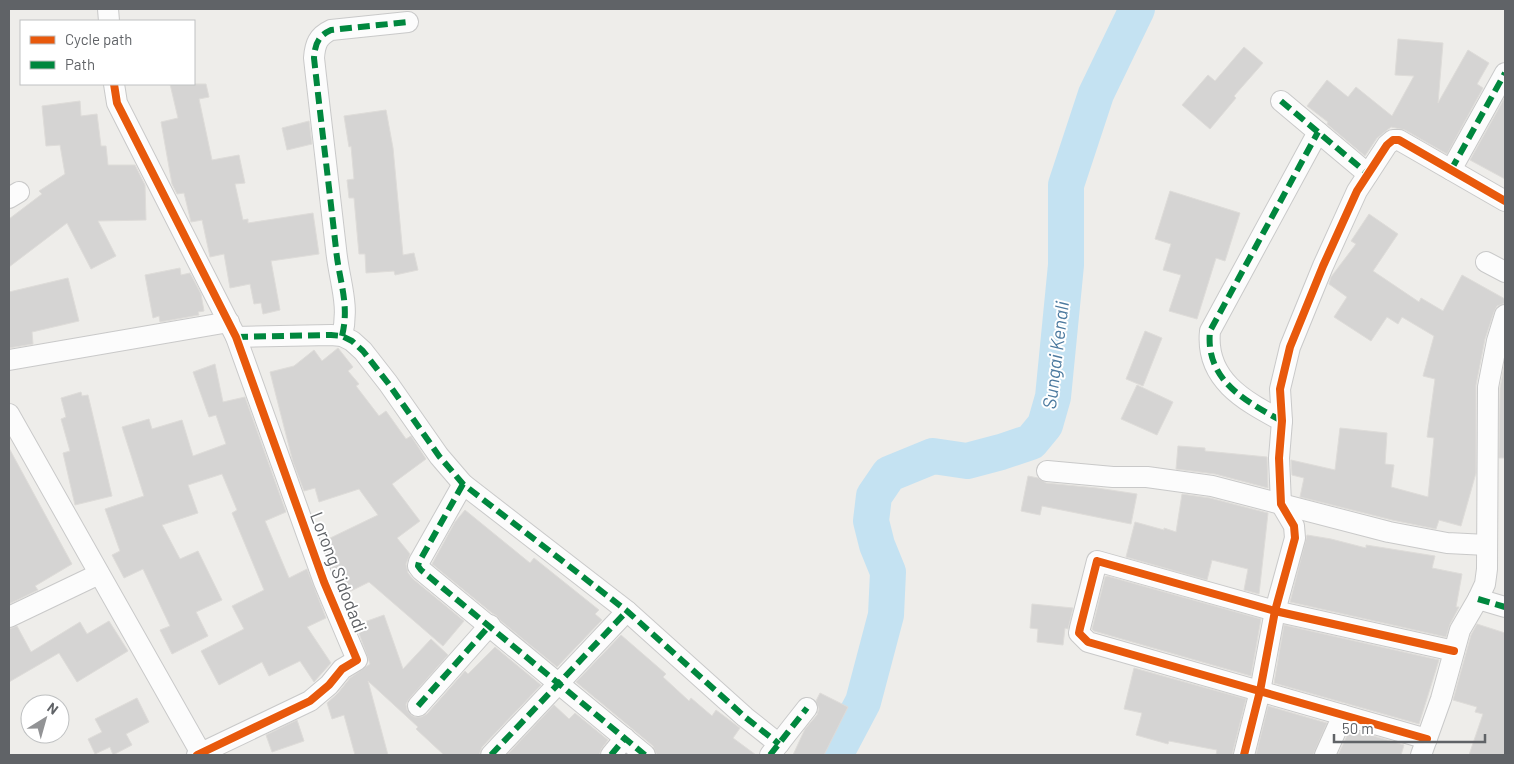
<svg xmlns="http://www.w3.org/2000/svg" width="1514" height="764" font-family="Barlow,sans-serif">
  <rect width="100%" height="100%" fill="#eeedea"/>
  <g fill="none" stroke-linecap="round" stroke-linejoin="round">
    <path stroke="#c4e2f2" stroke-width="36" d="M 835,755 L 863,702 L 886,615 L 888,572 L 877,545 L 871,521 L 874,496 L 889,474 L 933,456 L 967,461 L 1001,452 L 1031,442 L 1045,425 L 1053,397 L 1066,265 L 1066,185 L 1096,94 L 1137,9"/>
  </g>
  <g fill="#d5d4d3" stroke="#dedcd9">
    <path d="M 1398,39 L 1443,43 L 1438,103 L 1468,50 L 1489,63 L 1477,84 L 1483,88 L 1447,154 L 1405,130 L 1391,127 L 1377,138 L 1365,156 L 1327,124 L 1328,122 L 1307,106 L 1327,80 L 1348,97 L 1356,87 L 1392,116 L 1414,76 L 1395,75 Z"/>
    <path d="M 1244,47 L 1263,63 L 1234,96 L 1236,98 L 1210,129 L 1182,105 L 1208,75 L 1215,81 Z"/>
    <path d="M 170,84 L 206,84 L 209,97 L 199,99 L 212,160 L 239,155 L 245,183 L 235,184 L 243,220 L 248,219 L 248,223 L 313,213 L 319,254 L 271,261 L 280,310 L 263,314 L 261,303 L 254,304 L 250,284 L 230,288 L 224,254 L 210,257 L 202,220 L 191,222 L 184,193 L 177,194 L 172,184 L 161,122 L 178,118 Z"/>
    <path d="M 1504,99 L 1505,100 L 1505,179 L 1470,160 Z"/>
    <path d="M 80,101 L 81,116 L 97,114 L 101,146 L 106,146 L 108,165 L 135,165 L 145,185 L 146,220 L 98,221 L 116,256 L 91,269 L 67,223 L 9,267 L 9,219 L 42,194 L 39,191 L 65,174 L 60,145 L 46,146 L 42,106 Z"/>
    <path d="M 386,110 L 393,148 L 403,255 L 414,253 L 418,270 L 395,275 L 394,271 L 366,273 L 365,254 L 359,254 L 354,198 L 349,198 L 347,180 L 354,179 L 351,146 L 349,147 L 344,116 Z"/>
    <path d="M 309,121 L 312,144 L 287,150 L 282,128 Z"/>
    <path d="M 1170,191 L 1240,213 L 1225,261 L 1216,258 L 1197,319 L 1169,311 L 1181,275 L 1163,270 L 1171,244 L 1155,239 Z"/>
    <path d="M 1369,214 L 1398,234 L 1373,271 L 1419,302 L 1421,298 L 1443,311 L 1462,275 L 1505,299 L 1505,303 L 1497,306 L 1494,312 L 1485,339 L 1476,385 L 1476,473 L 1461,526 L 1439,520 L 1436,529 L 1392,520 L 1300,497 L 1304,478 L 1292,475 L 1291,460 L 1335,470 L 1340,428 L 1387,433 L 1385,464 L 1394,465 L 1391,487 L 1428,497 L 1434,438 L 1427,437 L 1435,379 L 1423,376 L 1434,336 L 1402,317 L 1398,324 L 1387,317 L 1371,341 L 1334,317 L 1347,297 L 1329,284 L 1331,277 L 1356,244 L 1351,241 Z"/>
    <path d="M 180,268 L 181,275 L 190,273 L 201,294 L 204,311 L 198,312 L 199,315 L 160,322 L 159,316 L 153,318 L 145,275 Z"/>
    <path d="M 68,278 L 79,321 L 32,332 L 33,344 L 9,348 L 9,292 Z"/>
    <path d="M 1145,331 L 1162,338 L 1143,386 L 1126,379 Z"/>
    <path d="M 338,348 L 353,367 L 348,371 L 359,384 L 356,386 L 379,416 L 386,411 L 406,439 L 411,436 L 426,459 L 392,484 L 420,521 L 397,538 L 410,554 L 406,564 L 408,573 L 413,579 L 464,621 L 443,646 L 369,582 L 343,595 L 328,558 L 330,557 L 322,542 L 378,515 L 359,489 L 319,502 L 315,488 L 304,491 L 293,462 L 270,372 L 294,366 L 314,350 L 322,361 Z"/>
    <path d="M 1505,361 L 1505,458 L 1499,458 L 1500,388 Z"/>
    <path d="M 215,364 L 223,402 L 245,397 L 286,512 L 265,521 L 289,578 L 307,569 L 326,618 L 307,627 L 331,663 L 314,682 L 300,661 L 269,676 L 262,662 L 219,685 L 201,651 L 244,629 L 232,606 L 264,590 L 232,513 L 237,510 L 222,474 L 188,485 L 198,513 L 162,525 L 180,559 L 198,551 L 222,600 L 196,612 L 208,636 L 172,654 L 160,630 L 170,626 L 143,569 L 124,578 L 112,555 L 120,551 L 105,509 L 144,496 L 122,427 L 149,419 L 152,429 L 182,420 L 193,456 L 226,444 L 216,415 L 209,417 L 193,372 Z"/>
    <path d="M 1137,385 L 1173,402 L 1157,435 L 1121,419 Z"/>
    <path d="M 81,392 L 82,396 L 88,395 L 112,496 L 75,505 L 63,453 L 70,451 L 61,419 L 66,417 L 61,398 Z"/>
    <path d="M 1178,446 L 1205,448 L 1205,451 L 1267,457 L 1268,488 L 1215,474 L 1176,469 Z"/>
    <path d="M 9,448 L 72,564 L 35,586 L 38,590 L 9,604 Z"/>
    <path d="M 1028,476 L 1038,478 L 1046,483 L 1097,488 L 1137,494 L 1131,524 L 1042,506 L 1040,515 L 1021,511 Z"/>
    <path d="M 1182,494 L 1210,498 L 1268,513 L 1259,594 L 1244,590 L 1248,569 L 1212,560 L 1207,580 L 1126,557 L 1135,522 L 1164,530 L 1164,528 L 1176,532 Z"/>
    <path d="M 465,510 L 530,563 L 534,558 L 599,610 L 595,614 L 602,620 L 557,667 L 501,621 L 497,616 L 492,613 L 432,564 L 455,522 Z"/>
    <path d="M 1307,535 L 1331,539 L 1366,548 L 1366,545 L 1435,556 L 1432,568 L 1462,574 L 1456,607 L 1459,607 L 1450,624 L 1446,637 L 1290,602 Z"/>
    <path d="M 1107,576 L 1261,619 L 1251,676 L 1094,631 L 1092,629 L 1105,577 Z"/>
    <path d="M 1032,604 L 1073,608 L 1068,629 L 1065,628 L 1063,645 L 1037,642 L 1038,629 L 1030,628 Z"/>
    <path d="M 384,615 L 403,669 L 431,639 L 448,655 L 409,699 L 406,704 L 407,710 L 411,715 L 415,717 L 421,717 L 427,714 L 465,671 L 468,674 L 495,647 L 541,685 L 482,747 L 479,755 L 444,755 L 416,729 L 418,727 L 368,681 L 388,755 L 355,755 L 344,715 L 332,719 L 327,703 L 338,693 L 350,678 L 370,664 L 356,625 Z"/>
    <path d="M 109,621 L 128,651 L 77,682 L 59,653 L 9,682 L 9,629 L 17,626 L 31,652 L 80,622 L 87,634 Z"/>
    <path d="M 1477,624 L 1505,633 L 1505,755 L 1469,755 L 1483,714 L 1475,712 L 1477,707 L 1453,700 L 1471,635 Z"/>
    <path d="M 1284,625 L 1439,660 L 1419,724 L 1274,683 Z"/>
    <path d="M 621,635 L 666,674 L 663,677 L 689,701 L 691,698 L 712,716 L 716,710 L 740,728 L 733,738 L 756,755 L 657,755 L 653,746 L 576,682 Z"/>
    <path d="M 1134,668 L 1246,699 L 1232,755 L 1216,755 L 1217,750 L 1169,741 L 1168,744 L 1136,735 L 1142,713 L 1124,709 Z"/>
    <path d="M 820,693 L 848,707 L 824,755 L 793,755 L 805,729 L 817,715 L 819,709 L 816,701 Z"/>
    <path d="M 137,698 L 149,722 L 126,734 L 132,745 L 113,755 L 110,747 L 95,754 L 88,739 L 102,732 L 95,719 Z"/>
    <path d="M 554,705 L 569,719 L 575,713 L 608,740 L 602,748 L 599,755 L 507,755 Z"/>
    <path d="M 1268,706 L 1327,723 L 1313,755 L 1256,755 Z"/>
    <path d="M 297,720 L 304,741 L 272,752 L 266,735 Z"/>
    <path d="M 1350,729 L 1404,745 L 1401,755 L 1338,755 Z"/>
  </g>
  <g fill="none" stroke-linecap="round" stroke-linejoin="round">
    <defs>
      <g id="street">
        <path d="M 108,9 L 109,21"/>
        <path d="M 114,84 L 117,103 L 236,337 L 324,582 L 357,660 L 342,669 L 329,685 L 310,701 L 197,755"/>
        <path d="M 1281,101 L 1368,174"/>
        <path d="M 1451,170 L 1505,73"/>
        <path d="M 9,198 L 19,192"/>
        <path d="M 1486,262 L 1505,272"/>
        <path d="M 342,336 C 350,304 339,281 336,249 C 329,186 321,122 314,58 C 315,44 318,36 331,30 L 408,22"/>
        <path d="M 236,337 L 331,335 L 342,336 L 352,341 L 363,351 L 388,383 L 439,456 L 463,484 L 627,611 L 745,717 L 779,744"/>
        <path d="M 9,360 L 229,322"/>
        <path d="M 9,414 L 202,755"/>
        <path d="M 1282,421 C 1245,401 1205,380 1210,331 L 1318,132"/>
        <path d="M 1047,471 L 1113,477 L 1147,477 L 1212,486 L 1389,532 L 1447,543 L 1487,545"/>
        <path d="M 463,484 L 419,562 L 418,566 L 421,570 L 645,755"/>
        <path d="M 1478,599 L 1505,607"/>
        <path d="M 9,617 L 99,574"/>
        <path d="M 418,706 L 490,625"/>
        <path d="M 1427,739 L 1088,642 L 1079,633 L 1080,628 L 1097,561 L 1275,611 L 1454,651"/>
        <path d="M 491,755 L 627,611"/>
        <path d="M 611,755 L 625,738"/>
        <path d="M 770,755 L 807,708"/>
        <path d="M 1244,755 L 1260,691 L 1275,611 L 1295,538 L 1294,526 L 1281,504 L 1279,458 L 1282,421 L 1280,389 L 1290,347 L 1323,266 L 1357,191 L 1387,145 L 1393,140 L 1399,140 L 1505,201"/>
        <path d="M 1325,755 L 1343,715"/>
        <path d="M 1421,755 L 1441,699 L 1460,630 L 1478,599 L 1485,584 L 1487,569 L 1488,387 L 1497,341 L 1505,315"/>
      </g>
    </defs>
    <use href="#street" stroke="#c9c9c9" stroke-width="22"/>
    <use href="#street" stroke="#fcfcfc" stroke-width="20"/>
    <g stroke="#00873e" stroke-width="6" stroke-dasharray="12 6" stroke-linecap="butt">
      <path d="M 1281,101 L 1368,174"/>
      <path d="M 1451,170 L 1505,73"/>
      <path d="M 342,336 C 350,304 339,281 336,249 C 329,186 321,122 314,58 C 315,44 318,36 331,30 L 408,22"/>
      <path d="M 236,337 L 331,335 L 342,336 L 352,341 L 363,351 L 388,383 L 439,456 L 463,484 L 627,611 L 745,717 L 779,744"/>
      <path d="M 1282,421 C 1245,401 1205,380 1210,331 L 1318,132"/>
      <path d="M 463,484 L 419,562 L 418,566 L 421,570 L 645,755"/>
      <path d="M 1478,599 L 1505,607"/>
      <path d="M 418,706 L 490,625"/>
      <path d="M 491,755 L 627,611"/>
      <path d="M 611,755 L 625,738"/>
      <path d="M 770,755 L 807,708"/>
    </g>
    <defs>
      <g id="cycleway">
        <path d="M 114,84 L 117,103 L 236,337 L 324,582 L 357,660 L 342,669 L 329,685 L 310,701 L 197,755"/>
        <path d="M 1427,739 L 1088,642 L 1079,633 L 1080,628 L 1097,561 L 1275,611 L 1454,651"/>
        <path d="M 1244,755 L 1260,691 L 1275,611 L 1295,538 L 1294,526 L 1281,504 L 1279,458 L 1282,421 L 1280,389 L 1290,347 L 1323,266 L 1357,191 L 1387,145 L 1393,140 L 1399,140 L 1505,201"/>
      </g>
    </defs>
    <use href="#cycleway" stroke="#fff" stroke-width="11"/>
    <use href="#cycleway" stroke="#e8590c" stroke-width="8"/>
  </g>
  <g text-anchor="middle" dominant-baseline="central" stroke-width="4" stroke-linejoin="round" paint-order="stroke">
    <g font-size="18" fill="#606367" stroke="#fff">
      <text transform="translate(339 572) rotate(69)">Lorong Sidodadi</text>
    </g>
    <g font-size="19" font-style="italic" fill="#4c7a9f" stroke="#fff">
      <text transform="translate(1055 355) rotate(-83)">Sungai Kenali</text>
    </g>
  </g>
  <rect width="1514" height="764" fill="none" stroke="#606367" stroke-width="20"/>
  <rect x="20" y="20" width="175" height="65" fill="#ffffff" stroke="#bfc1c2"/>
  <rect x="30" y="36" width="25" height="8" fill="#e8590c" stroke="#bfc1c2"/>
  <text x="65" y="45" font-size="15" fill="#606367">Cycle path</text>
  <rect x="30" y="61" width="25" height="8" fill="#00873e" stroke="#bfc1c2"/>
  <text x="65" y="70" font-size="15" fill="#606367">Path</text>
  <g transform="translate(45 719) rotate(37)"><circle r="24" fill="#ffffff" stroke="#bfc1c2"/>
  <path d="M0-4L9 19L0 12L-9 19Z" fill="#929395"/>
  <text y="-8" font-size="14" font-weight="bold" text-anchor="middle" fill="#606367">N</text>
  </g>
  <path d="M1334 734v8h151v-8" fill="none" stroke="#606367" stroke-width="2.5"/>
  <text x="1342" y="734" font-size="15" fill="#606367" stroke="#ffffff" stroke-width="4" paint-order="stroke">50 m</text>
</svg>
